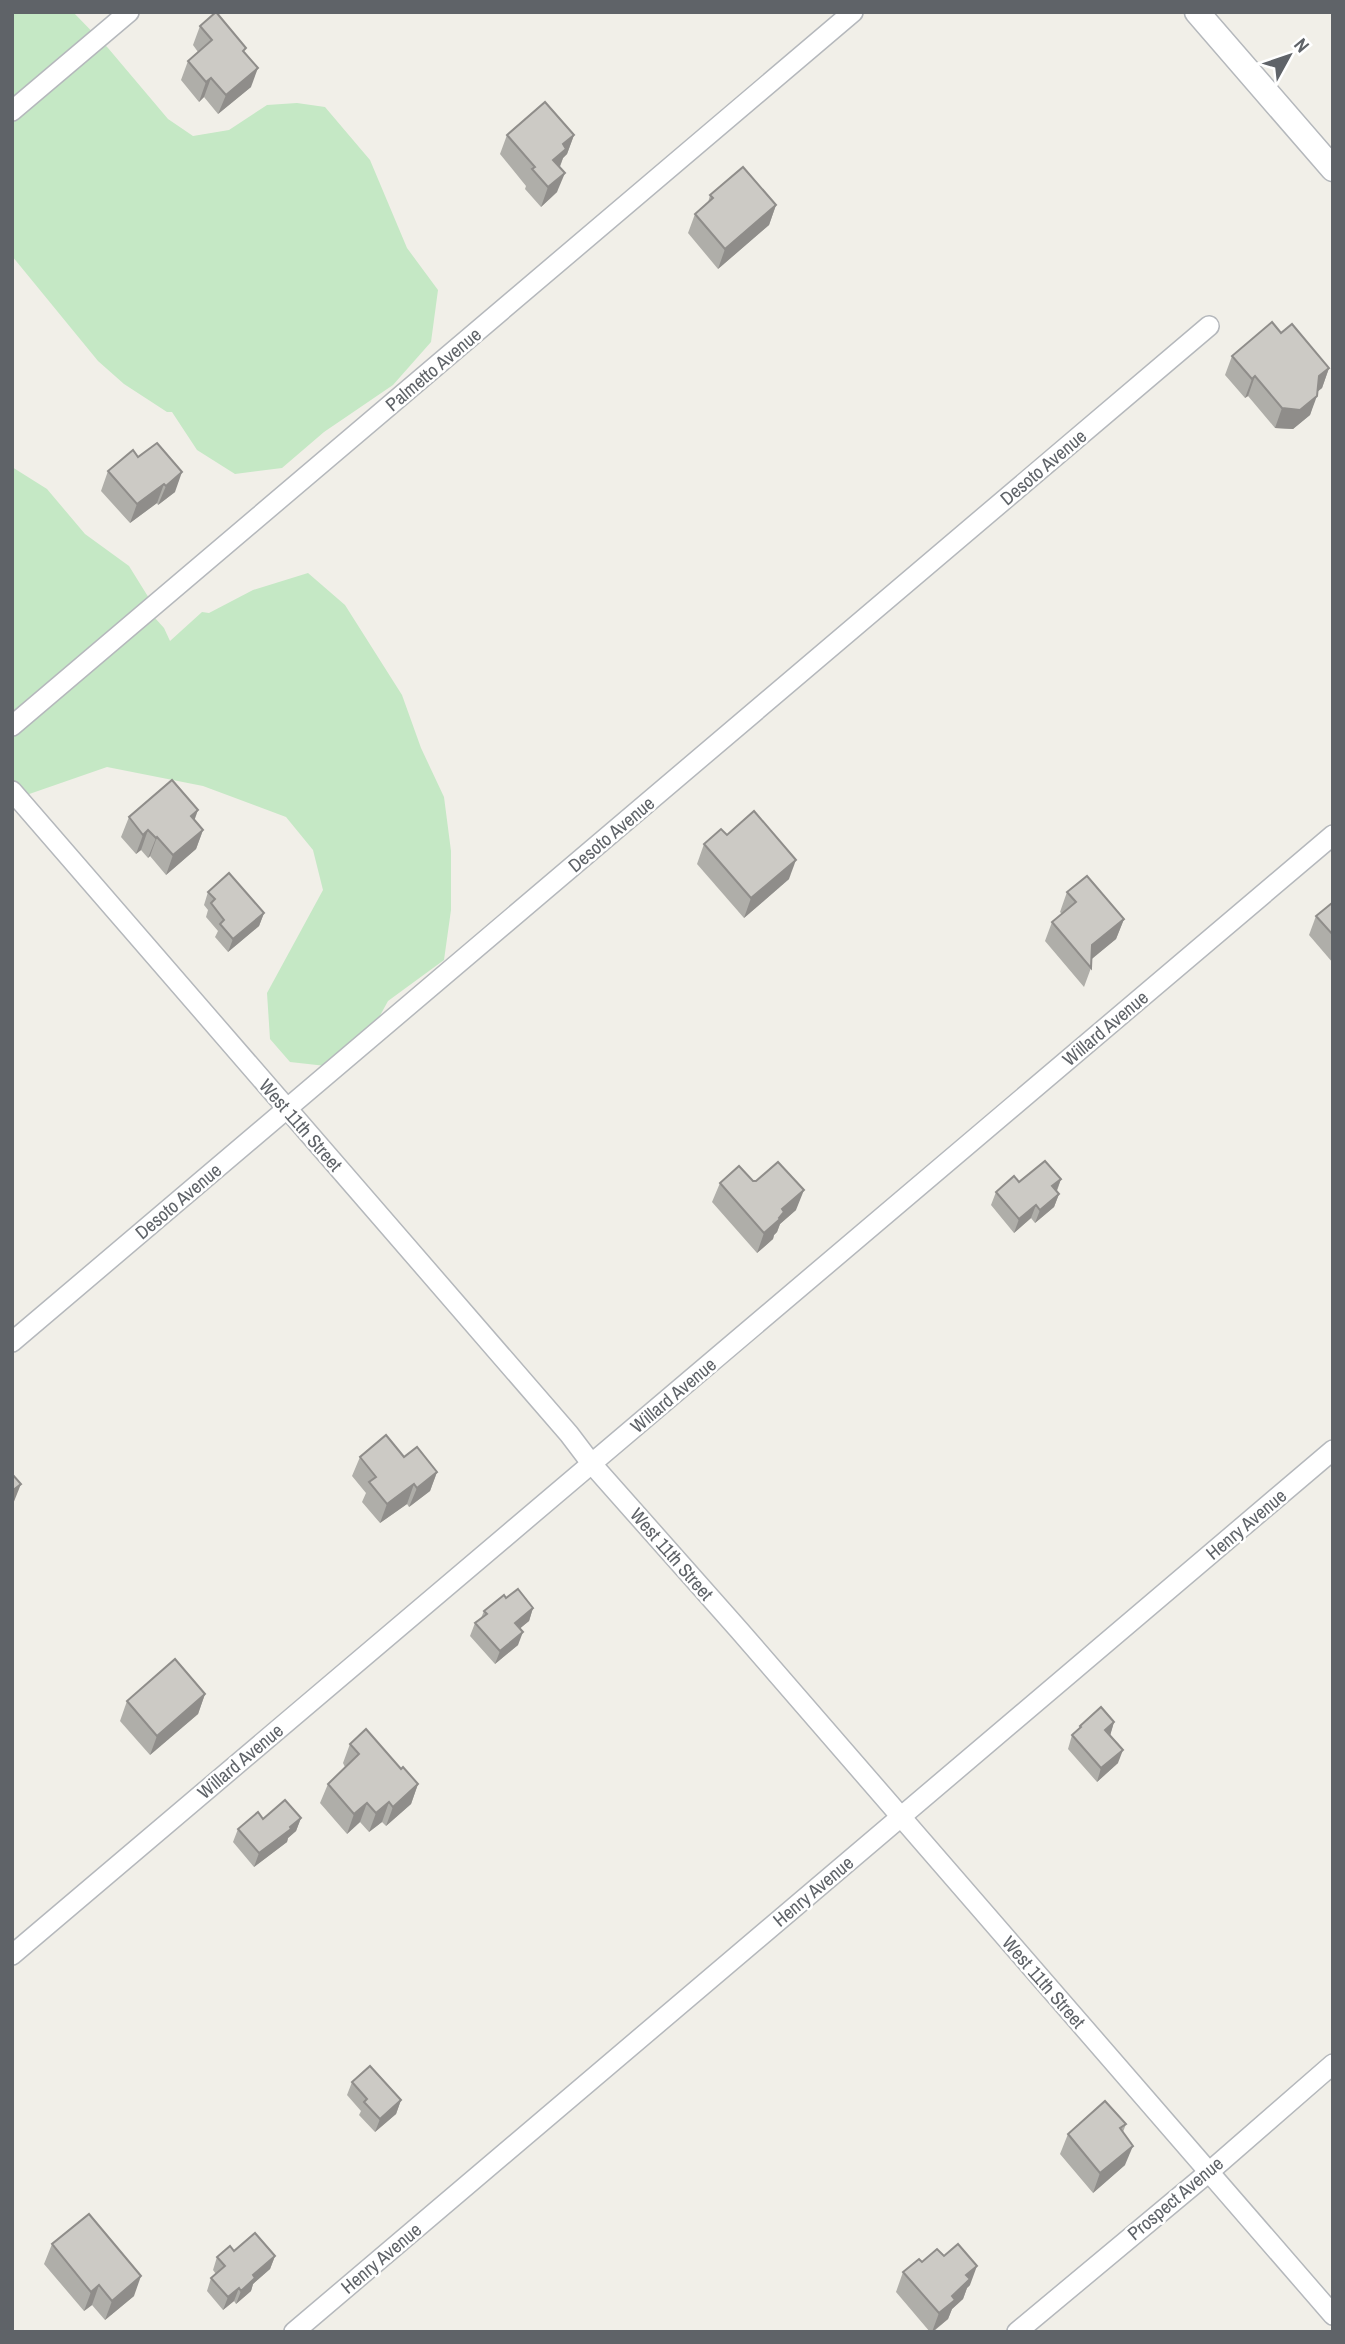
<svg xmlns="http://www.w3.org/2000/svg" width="1345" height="2344" font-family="'Archivo Narrow',sans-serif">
  <rect width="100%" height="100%" fill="#f1efe8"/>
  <g fill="#c5e8c5">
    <path d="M 12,12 L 73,12 L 108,48 L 168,119 L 193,136 L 229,130 L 267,105 L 297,103 L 325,107 L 370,160 L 407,248 L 438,290 L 431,342 L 393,385 L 324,432 L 282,468 L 235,474 L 197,450 L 172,412 L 167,412 L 124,384 L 98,361 L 12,256 Z"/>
    <path d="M 12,467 L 47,489 L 85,534 L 129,566 L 152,603 L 146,608 L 164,628 L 170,641 L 202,612 L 209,613 L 253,590 L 308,573 L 345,605 L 402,695 L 421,748 L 444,797 L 451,851 L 451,910 L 444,960 L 388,1001 L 376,1023 L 326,1066 L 290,1062 L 270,1039 L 267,993 L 323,890 L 313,850 L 286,817 L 203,786 L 107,767 L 12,800 Z"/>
  </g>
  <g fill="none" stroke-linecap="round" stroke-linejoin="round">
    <defs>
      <g id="minor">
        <path d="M 12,111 L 129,12"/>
        <path d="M 12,726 L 853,12"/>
        <path d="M 12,791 L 569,1434 L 591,1463 L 739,1630 L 1333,2315"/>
        <path d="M 12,1342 L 1209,326"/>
        <path d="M 12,1955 L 1333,835"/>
        <path d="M 294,2332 L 1333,1450"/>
        <path d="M 1017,2332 L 1209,2172 L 1333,2064"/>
      </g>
      <path id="tertiary" d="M 1197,12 L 1333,169"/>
    </defs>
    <use href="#minor" stroke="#b5b8bc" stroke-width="22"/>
    <use href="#tertiary" stroke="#b5b8bc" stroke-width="27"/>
    <use href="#minor" stroke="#fff" stroke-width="19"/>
    <use href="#tertiary" stroke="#fff" stroke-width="24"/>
  </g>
  <g fill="#afaea9">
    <path d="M 200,26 L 245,52 L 251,87 L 218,114 L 204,97 L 199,102 L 181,80 L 188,61 L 198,52 L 193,45 Z"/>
    <path d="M 507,135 L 574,135 L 567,154 L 563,158 L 560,167 L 557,192 L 541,207 L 525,189 L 526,186 L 500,154 Z"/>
    <path d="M 710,195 L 776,205 L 769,225 L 718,269 L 688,233 L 695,214 L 708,203 Z"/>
    <path d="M 1281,333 L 1329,368 L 1322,388 L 1317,392 L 1310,415 L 1293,429 L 1275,428 L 1248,396 L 1245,398 L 1225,375 L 1232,356 Z"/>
    <path d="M 138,457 L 175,492 L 158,505 L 157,503 L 130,523 L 101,491 L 108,471 Z"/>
    <path d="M 129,817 L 194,820 L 203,830 L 196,849 L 166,875 L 150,856 L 148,858 L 141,850 L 136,854 L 121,837 Z"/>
    <path d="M 727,835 L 789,879 L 744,918 L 697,864 L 704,844 Z"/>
    <path d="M 208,892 L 264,913 L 259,926 L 228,952 L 215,937 L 218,931 L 206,917 L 208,910 L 204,905 Z"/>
    <path d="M 1067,892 L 1124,919 L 1116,939 L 1091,959 L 1091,968 L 1084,987 L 1045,941 L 1052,922 L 1062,914 L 1060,912 Z"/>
    <path d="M 1333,903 L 1333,963 L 1309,935 L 1316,916 Z"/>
    <path d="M 1061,1179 L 1057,1191 L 1059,1194 L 1054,1207 L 1035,1223 L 1031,1218 L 1014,1233 L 991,1205 L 996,1192 L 1019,1182 Z"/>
    <path d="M 753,1181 L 796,1210 L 780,1224 L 777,1232 L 774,1235 L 773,1239 L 757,1253 L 712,1202 L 720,1183 Z"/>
    <path d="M 360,1457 L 404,1457 L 437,1472 L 430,1491 L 409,1507 L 407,1504 L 380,1523 L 362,1502 L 366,1493 L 352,1476 Z"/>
    <path d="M 506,1598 L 533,1608 L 529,1621 L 520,1628 L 518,1645 L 495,1664 L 470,1636 L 475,1623 L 481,1618 L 484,1611 Z"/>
    <path d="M 205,1694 L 198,1714 L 150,1755 L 120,1721 L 127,1701 Z"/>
    <path d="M 1114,1722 L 1110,1735 L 1118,1763 L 1097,1782 L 1068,1749 L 1072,1735 L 1079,1730 L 1080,1726 Z"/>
    <path d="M 350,1744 L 401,1769 L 418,1784 L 411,1804 L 386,1826 L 382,1822 L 369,1832 L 360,1822 L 347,1834 L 320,1803 L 328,1784 L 345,1767 L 343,1763 Z"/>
    <path d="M 301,1818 L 296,1831 L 288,1838 L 287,1842 L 254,1867 L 233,1842 L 238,1829 L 263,1819 Z"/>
    <path d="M 352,2082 L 401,2100 L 396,2114 L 375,2132 L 359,2115 L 361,2111 L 347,2095 Z"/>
    <path d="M 1126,2124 L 1123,2132 L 1125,2165 L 1093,2193 L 1060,2154 L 1068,2134 Z"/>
    <path d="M 52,2244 L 134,2296 L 105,2320 L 92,2305 L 84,2311 L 44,2264 Z"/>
    <path d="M 234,2251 L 275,2256 L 270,2269 L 253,2284 L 251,2291 L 236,2304 L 234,2301 L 223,2310 L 207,2291 L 211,2278 L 216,2274 L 213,2270 L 217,2257 Z"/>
    <path d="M 922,2262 L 970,2285 L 967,2288 L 963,2299 L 952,2309 L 948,2319 L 933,2332 L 930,2332 L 896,2292 L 903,2272 Z"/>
  </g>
  <g fill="#8f8d8a">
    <path d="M 258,68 L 251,87 L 218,114 L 226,95 Z"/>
    <path d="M 211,78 L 204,97 L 199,102 L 206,82 Z"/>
    <path d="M 574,135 L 567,154 L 563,158 L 559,168 L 553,160 L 563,144 Z"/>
    <path d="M 565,173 L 557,192 L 541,207 L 548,187 Z"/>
    <path d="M 776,205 L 769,225 L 718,269 L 725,249 Z"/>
    <path d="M 1329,368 L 1322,388 L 1312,396 L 1319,376 Z"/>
    <path d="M 1255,376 L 1248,396 L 1245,398 L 1252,379 Z"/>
    <path d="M 1317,396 L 1310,415 L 1293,429 L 1275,428 L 1282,408 Z"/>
    <path d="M 182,472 L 175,492 L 158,505 L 166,486 Z"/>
    <path d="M 164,484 L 157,503 L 130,523 L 137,504 Z"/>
    <path d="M 198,810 L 191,830 L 191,816 Z"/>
    <path d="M 148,830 L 141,850 L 136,854 L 143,835 Z"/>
    <path d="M 203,830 L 196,849 L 166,875 L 173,855 Z"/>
    <path d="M 157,837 L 150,856 L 148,858 L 156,838 Z"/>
    <path d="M 796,860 L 789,879 L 744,918 L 751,898 Z"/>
    <path d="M 264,913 L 259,926 L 228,952 L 233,939 Z"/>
    <path d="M 1124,919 L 1116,939 L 1087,963 L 1092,945 Z"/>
    <path d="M 1061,1179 L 1056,1192 L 1052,1186 Z"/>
    <path d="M 804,1190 L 796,1210 L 780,1224 L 777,1232 L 774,1235 L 773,1239 L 757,1253 L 764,1233 L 782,1209 Z"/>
    <path d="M 1059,1194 L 1054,1207 L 1035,1223 L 1040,1210 Z"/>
    <path d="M 1036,1205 L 1031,1218 L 1014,1233 L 1019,1219 Z"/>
    <path d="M 437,1472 L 430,1491 L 409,1507 L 417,1488 Z"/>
    <path d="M 21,1484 L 13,1504 L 12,1505 L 12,1491 Z"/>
    <path d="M 414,1484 L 407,1504 L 380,1523 L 387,1504 Z"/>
    <path d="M 533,1608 L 529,1621 L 511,1636 L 515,1623 Z"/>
    <path d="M 523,1632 L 518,1645 L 495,1664 L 500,1651 Z"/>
    <path d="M 205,1694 L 198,1714 L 150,1755 L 157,1736 Z"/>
    <path d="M 1114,1722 L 1110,1736 L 1105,1730 Z"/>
    <path d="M 1123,1750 L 1118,1763 L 1097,1782 L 1101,1768 Z"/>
    <path d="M 418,1784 L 411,1804 L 386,1826 L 393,1807 Z"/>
    <path d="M 389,1802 L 382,1822 L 369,1832 L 376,1813 Z"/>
    <path d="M 367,1803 L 360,1822 L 347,1834 L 354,1814 Z"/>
    <path d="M 301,1818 L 296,1831 L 288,1838 L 287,1842 L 254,1867 L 259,1853 Z"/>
    <path d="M 401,2100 L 396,2114 L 375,2132 L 380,2119 Z"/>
    <path d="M 1133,2146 L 1125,2165 L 1093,2193 L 1100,2173 Z"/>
    <path d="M 275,2256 L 270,2269 L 253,2284 L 251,2291 L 236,2304 L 241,2291 L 253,2275 Z"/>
    <path d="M 977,2266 L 970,2285 L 967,2288 L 963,2299 L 952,2309 L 948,2319 L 932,2332 L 939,2313 L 966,2275 Z"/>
    <path d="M 141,2276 L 134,2296 L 105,2320 L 112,2301 Z"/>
    <path d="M 99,2285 L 92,2305 L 84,2311 L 91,2292 Z"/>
    <path d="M 239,2288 L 234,2301 L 223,2310 L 228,2297 Z"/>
  </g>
  <g fill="#cccac5" stroke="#8f8d8a" stroke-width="2">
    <path d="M 216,12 L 246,48 L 243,51 L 258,68 L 226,95 L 211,78 L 206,82 L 188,61 L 212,40 L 200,26 Z"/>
    <path d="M 545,102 L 574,135 L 563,144 L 566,149 L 553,160 L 565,173 L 548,187 L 532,169 L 535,167 L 507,135 Z"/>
    <path d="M 743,167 L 776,205 L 725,249 L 695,214 L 713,198 L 710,195 Z"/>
    <path d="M 1272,322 L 1281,333 L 1292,324 L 1329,368 L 1319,376 L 1317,396 L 1300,410 L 1282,408 L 1255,376 L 1252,379 L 1232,356 Z"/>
    <path d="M 157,443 L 182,472 L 166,486 L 164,484 L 137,504 L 108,471 L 133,450 L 138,457 Z"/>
    <path d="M 172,780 L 198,810 L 191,816 L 203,830 L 173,855 L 157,837 L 156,838 L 148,830 L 143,835 L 129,817 Z"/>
    <path d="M 754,811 L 796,860 L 751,898 L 704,844 L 721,829 L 727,835 Z"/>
    <path d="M 229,873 L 264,913 L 233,939 L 220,924 L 224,920 L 211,903 L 215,899 L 208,892 Z"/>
    <path d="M 1087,876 L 1124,919 L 1092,945 L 1091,968 L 1052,922 L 1076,902 L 1067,892 Z"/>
    <path d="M 1332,903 L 1333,903 L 1333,935 L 1316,916 Z"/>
    <path d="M 1045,1161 L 1061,1179 L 1052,1186 L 1059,1194 L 1040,1210 L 1036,1205 L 1019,1219 L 996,1192 L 1014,1176 L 1019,1182 Z"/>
    <path d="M 778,1162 L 804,1190 L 782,1209 L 784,1212 L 779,1218 L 780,1219 L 764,1233 L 720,1183 L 739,1166 L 753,1181 L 756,1181 Z"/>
    <path d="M 386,1435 L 404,1457 L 417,1447 L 437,1472 L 417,1488 L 414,1484 L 387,1504 L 369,1482 L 376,1477 L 360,1457 Z"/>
    <path d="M 12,1474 L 21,1484 L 12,1491 Z"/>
    <path d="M 518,1589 L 533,1608 L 515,1623 L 523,1632 L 500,1651 L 475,1623 L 487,1614 L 484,1611 L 504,1595 L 506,1598 Z"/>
    <path d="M 175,1659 L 205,1694 L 157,1736 L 127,1701 Z"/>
    <path d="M 1101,1707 L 1114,1722 L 1105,1730 L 1123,1750 L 1101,1768 L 1072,1735 L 1081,1727 L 1080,1726 Z"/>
    <path d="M 366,1729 L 401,1769 L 403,1767 L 418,1784 L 393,1807 L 389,1802 L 376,1813 L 367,1803 L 354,1814 L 328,1784 L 359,1754 L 350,1744 Z"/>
    <path d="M 285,1800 L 301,1818 L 290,1827 L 291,1829 L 259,1853 L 238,1829 L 258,1812 L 263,1819 Z"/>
    <path d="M 370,2066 L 401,2100 L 380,2119 L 364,2102 L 367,2099 L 352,2082 Z"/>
    <path d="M 1105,2101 L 1126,2124 L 1120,2128 L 1133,2146 L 1100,2173 L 1068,2134 Z"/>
    <path d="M 89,2214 L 141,2276 L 112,2301 L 99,2285 L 91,2292 L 52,2244 Z"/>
    <path d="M 255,2233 L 275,2256 L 253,2275 L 255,2278 L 241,2291 L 239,2288 L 228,2297 L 211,2278 L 225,2266 L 217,2257 L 230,2246 L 234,2251 Z"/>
    <path d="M 958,2244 L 977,2266 L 966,2275 L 970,2279 L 952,2296 L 955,2300 L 939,2313 L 903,2272 L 919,2259 L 922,2262 L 937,2249 L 944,2256 Z"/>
  </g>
  <g text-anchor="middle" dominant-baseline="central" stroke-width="5" stroke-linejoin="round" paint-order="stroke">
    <g font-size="19" fill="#5f6368" stroke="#fff">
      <text transform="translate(433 369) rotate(-40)">Palmetto Avenue</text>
      <text transform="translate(1043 467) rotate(-40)">Desoto Avenue</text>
      <text transform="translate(611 834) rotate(-40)">Desoto Avenue</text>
      <text transform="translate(1105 1028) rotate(-40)">Willard Avenue</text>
      <text transform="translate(301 1125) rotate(49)">West 11th Street</text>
      <text transform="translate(178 1201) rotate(-40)">Desoto Avenue</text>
      <text transform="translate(673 1395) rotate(-40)">Willard Avenue</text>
      <text transform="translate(1246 1524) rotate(-40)">Henry Avenue</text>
      <text transform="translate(672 1554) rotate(49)">West 11th Street</text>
      <text transform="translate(240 1761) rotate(-40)">Willard Avenue</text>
      <text transform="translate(813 1891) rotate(-40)">Henry Avenue</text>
      <text transform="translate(1044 1982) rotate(49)">West 11th Street</text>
      <text transform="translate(1175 2198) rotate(-40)">Prospect Avenue</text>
      <text transform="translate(381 2258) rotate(-40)">Henry Avenue</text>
    </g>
  </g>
  <rect width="1345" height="2344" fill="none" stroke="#5f6368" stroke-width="28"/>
  <g transform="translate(1289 56) rotate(50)" stroke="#ffffff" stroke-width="5" paint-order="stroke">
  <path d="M0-5L12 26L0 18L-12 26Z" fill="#5f6368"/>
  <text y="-10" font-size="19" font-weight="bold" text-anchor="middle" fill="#5f6368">N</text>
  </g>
</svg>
